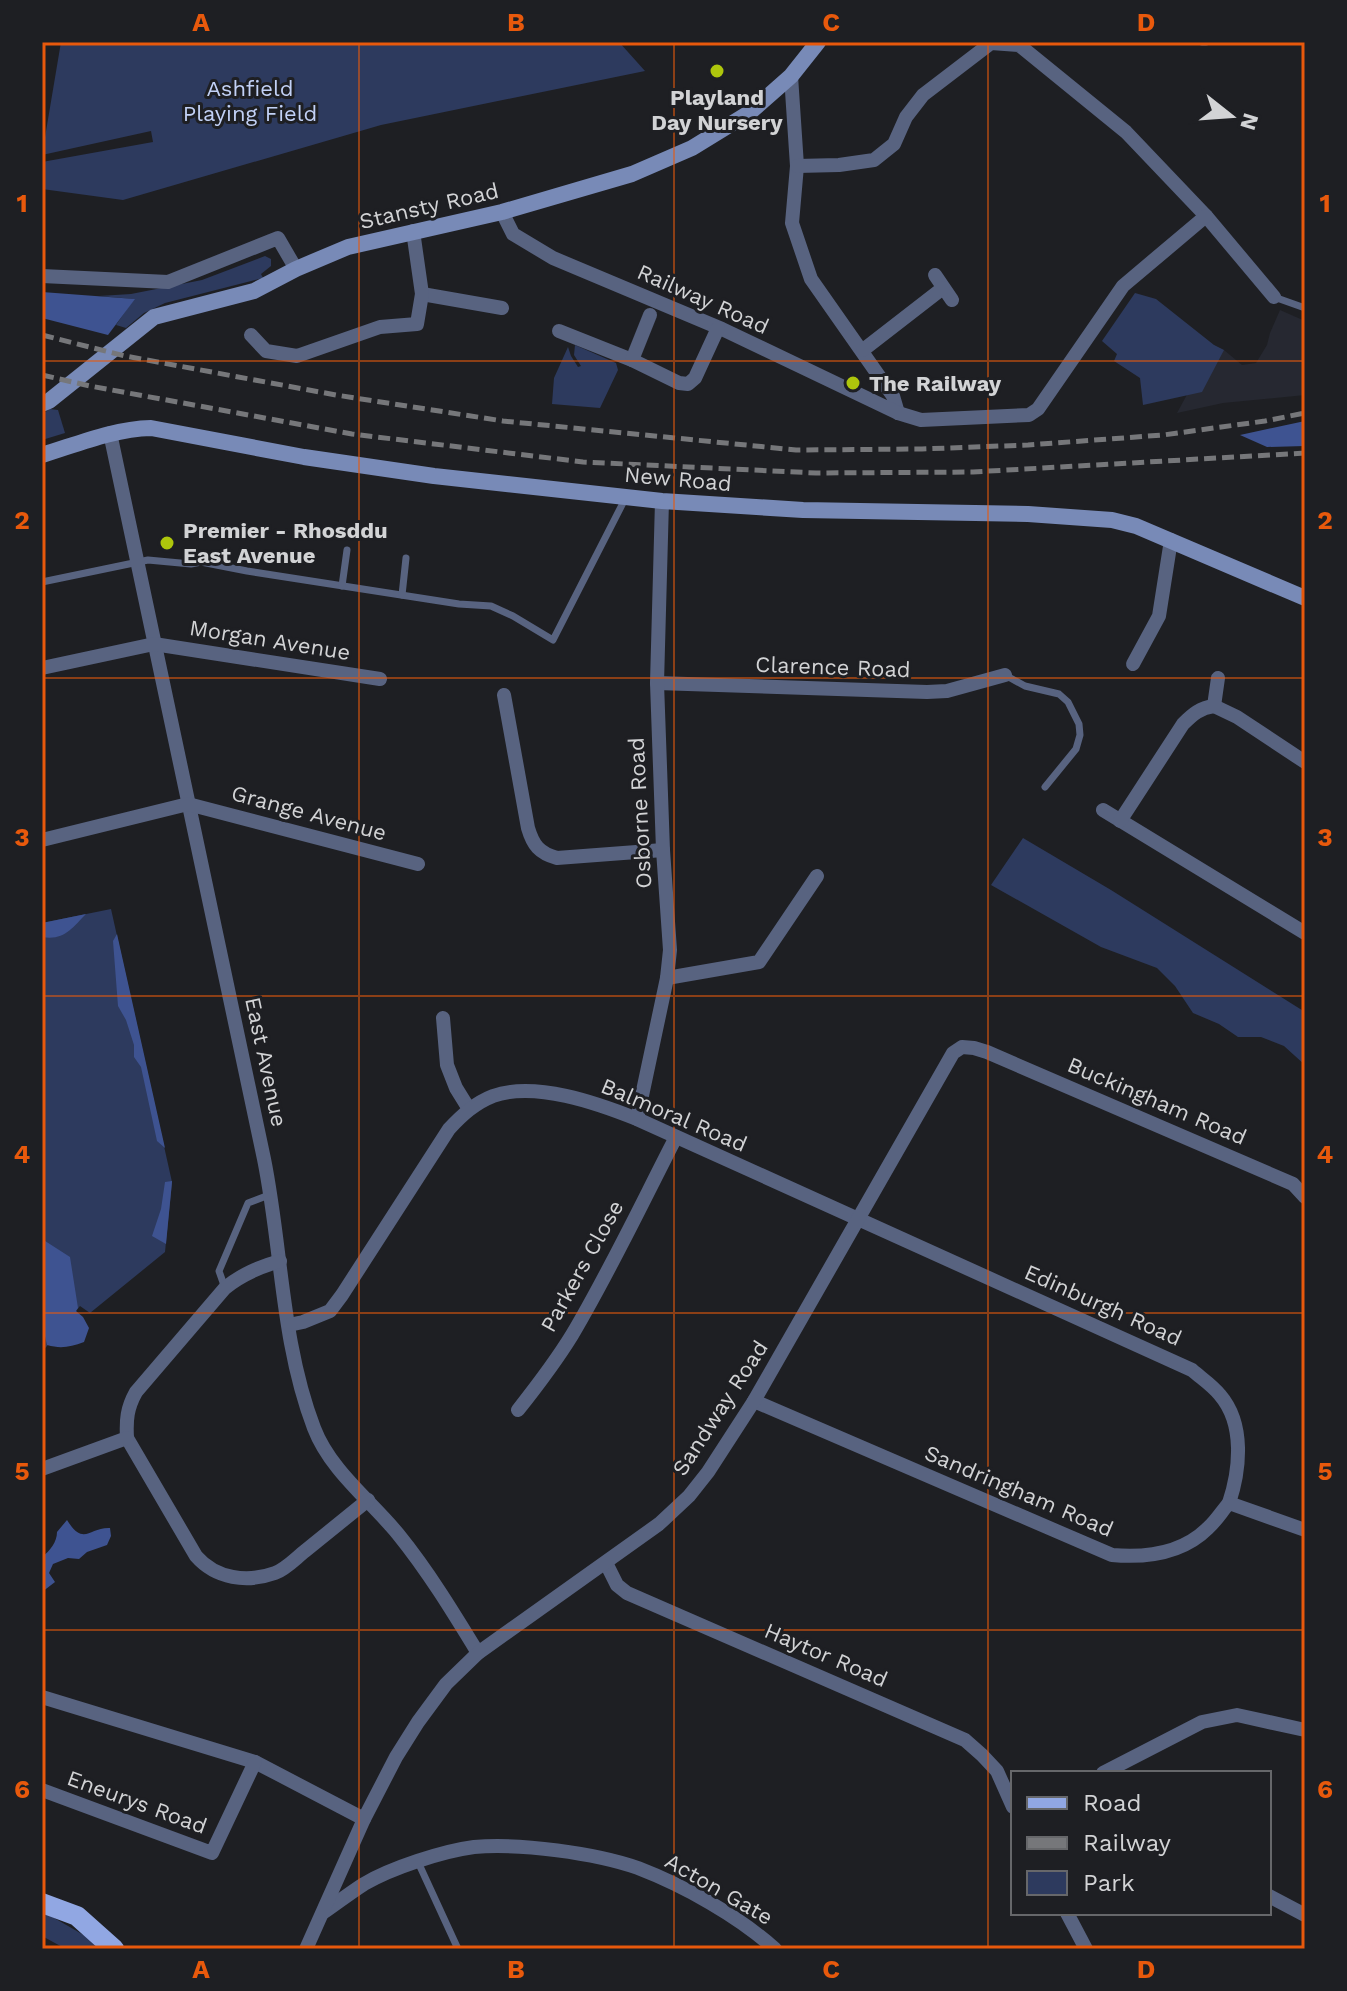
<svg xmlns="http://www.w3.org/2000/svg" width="1347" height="1991" font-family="'Work Sans',sans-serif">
  <rect width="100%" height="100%" fill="#1e1f23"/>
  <path fill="#262831" d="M 1280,310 L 1305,321 L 1305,395 L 1223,403 L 1177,413 L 1214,345 L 1224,350 L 1242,365 L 1256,363 L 1267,345 L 1270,333 Z"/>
  <g fill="#2d3a5e">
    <path d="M 61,42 L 619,42 L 645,71 L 381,125 L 123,200 L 42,189 L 42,162 L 153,142 L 151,131 L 42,155 Z"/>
    <path d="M 265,256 L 271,259 L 271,266 L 261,274 L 263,278 L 165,303 L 144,313 L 126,328 L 116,325 L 134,299 L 99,296 L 131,294 L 202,280 Z"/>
    <path d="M 1135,293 L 1156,299 L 1214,345 L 1224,350 L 1202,392 L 1143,405 L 1140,378 L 1114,361 L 1117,354 L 1102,341 Z"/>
    <path d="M 575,345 L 616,363 L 618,370 L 600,408 L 552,404 L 554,378 L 568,347 L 571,356 L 578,367 L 581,366 L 574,355 Z"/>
    <path d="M 50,409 L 58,410 L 65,433 L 42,440 L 42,414 Z"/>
    <path d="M 1023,838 L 1111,890 L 1305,1012 L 1305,1065 L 1284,1046 L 1261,1037 L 1238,1037 L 1219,1024 L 1193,1013 L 1175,986 L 1157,968 L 1101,947 L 991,885 Z"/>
    <path d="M 111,909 L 172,1182 L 165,1252 L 90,1313 L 80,1306 L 42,1352 L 42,923 Z"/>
    <path d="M 42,1911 L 108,1949 L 66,1949 L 42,1936 Z"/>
  </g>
  <g fill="#3e5391">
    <path d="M 42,292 L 135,299 L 108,335 L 42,318 Z"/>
    <path d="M 1305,421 L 1305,446 L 1267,447 L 1240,435 Z"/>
    <path d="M 86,914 C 72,928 64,941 42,937 L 42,923 Z"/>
    <path d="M 117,934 L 165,1148 L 157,1141 L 141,1067 L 134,1057 L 134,1045 L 126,1020 L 118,1006 L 113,941 Z"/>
    <path d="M 172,1181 L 172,1182 L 166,1244 L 152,1236 L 161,1209 L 165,1182 Z"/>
    <path d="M 42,1239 L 70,1257 L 78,1308 L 76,1311 L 83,1317 L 89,1328 L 84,1342 C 70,1347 61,1349 47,1345 L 42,1323 Z"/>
    <path d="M 67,1520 C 84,1547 89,1527 110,1528 L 111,1536 L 107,1545 L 87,1552 L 79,1559 L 68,1558 L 53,1564 L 49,1573 L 55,1582 L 42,1592 L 42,1557 C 50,1551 57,1542 57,1532 Z"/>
  </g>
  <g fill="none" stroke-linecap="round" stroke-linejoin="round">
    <g stroke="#586380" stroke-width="7">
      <path d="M 1202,42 L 1206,42"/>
      <path d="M 1274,297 L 1305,308"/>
      <path d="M 42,582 L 148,560 L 191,564 L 201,562 L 247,571 L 459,604 L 491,606 L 513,616 L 553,640 L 625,499"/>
      <path d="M 342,586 L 347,550"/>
      <path d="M 402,595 L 406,558"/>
      <path d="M 1005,675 L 1025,686 L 1059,694 L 1068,702 L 1079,724 L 1080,735 L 1076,749 L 1045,787"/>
      <path d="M 225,1288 L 219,1271 L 248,1203 L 269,1195"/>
      <path d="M 418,1862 L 458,1949"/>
    </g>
    <g stroke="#586380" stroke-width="14">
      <path d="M 791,76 L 797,166 L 792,223 L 811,279 L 893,396 L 898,413"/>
      <path d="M 797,166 L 839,165 L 874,160 L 894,144 L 906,117 L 923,95 L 991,43 L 1019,45 L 1126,132 L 1206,216 L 1274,297"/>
      <path d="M 502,212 L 513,234 L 553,258 L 722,329 L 898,413 L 921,420 L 1029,415 L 1038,409 L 1123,286 L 1206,216"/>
      <path d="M 935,275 L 952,300"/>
      <path d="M 42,276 L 168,282 L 278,238 L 296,269"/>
      <path d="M 422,294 L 502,308"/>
      <path d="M 559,331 L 632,360 L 679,383 L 688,384 L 695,378 L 718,328"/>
      <path d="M 251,335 L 266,351 L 297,356 L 380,327 L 417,324 L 422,294 L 413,231"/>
      <path d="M 863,350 L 943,288"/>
      <path d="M 632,360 L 650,315"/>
      <path d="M 110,433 C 162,675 212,917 264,1159 C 282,1248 281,1342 314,1428 C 330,1470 370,1500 398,1534 C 428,1571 453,1612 478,1653"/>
      <path d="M 1133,664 L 1159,616 L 1171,540"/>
      <path d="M 42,668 L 154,644 L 380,679"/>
      <path d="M 657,683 L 927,692 L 947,691 L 1005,675"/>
      <path d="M 504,695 L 528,828 C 533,845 539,853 557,858 L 663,850"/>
      <path d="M 1214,706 L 1237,717 L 1305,762"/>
      <path d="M 1103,810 L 1305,933"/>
      <path d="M 1120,821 L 1183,724 C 1193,714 1200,708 1214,706 L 1218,678"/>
      <path d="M 42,840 L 188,804 L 418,864"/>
      <path d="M 667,978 L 759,962 L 817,876"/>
      <path d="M 443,1018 L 447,1065 L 456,1088 L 469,1109"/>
      <path d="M 637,1119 L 667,978 L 670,950 L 663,850 L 657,683 L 662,501"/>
      <path d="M 280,1261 C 259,1267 242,1274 225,1288 L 136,1392 C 127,1408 126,1420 127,1438 L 196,1556 C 216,1579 247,1583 275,1573 C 286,1569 296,1558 305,1551 C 326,1534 347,1517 368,1500"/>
      <path d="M 289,1325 L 303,1322 L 330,1311 L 342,1295 L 449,1129 C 462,1115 475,1103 493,1096 C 535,1081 597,1103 637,1119 L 1192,1370 C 1201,1378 1212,1385 1220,1395 C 1245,1424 1240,1470 1229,1503"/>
      <path d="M 754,1401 L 1112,1555 C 1146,1558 1183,1553 1208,1528 C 1216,1521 1222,1511 1229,1503 L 1305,1530"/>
      <path d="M 518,1410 C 537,1386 556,1361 572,1335 C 610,1271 642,1203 676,1137"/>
      <path d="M 42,1469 L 127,1438"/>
      <path d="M 606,1563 L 617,1585 L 627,1593 L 965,1740 L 982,1755 L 997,1771 L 1013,1807"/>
      <path d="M 42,1697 L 255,1762 L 364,1819"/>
      <path d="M 1103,1773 L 1202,1722 L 1237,1715 L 1305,1730"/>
      <path d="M 42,1790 L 212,1853 L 255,1762"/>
      <path d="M 1269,1896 L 1305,1915"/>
      <path d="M 324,1912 C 337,1903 350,1893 364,1884 C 391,1868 443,1851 474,1847 C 520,1843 595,1853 638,1868 C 685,1886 738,1916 775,1949"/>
      <path d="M 1067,1913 L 1086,1949"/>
      <path d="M 306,1949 L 364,1819 L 396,1757 L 418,1722 L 446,1684 L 478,1653 L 659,1524 L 689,1496 L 708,1472 L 754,1401 L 953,1053 L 962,1047 L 974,1048 L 987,1052 L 1293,1184 L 1305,1197"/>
    </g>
    <g stroke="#788ab7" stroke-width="16">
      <path d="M 42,404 L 49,401 L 154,317 L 254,291 L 296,269 L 348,247 L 502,212 L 632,174 L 692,148 L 749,113 L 791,76 L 818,42"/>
      <path d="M 42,455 C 78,444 113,429 151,428 L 304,457 L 434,476 L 662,501 L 803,510 L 1028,514 L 1112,520 L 1136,526 L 1305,598"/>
    </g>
    <path stroke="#91a7e3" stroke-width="20" d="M 42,1903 L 77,1916 L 114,1949"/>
    <g stroke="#76777a" stroke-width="5" stroke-dasharray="12 6" stroke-linecap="butt">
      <path d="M 42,335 L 125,356 L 336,395 L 503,421 L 796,450 L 922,449 L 1028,445 L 1163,435 L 1265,421 L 1305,413"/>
      <path d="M 42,375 L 90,386 L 352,434 L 583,462 L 816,473 L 973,472 L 1305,453"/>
    </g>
  </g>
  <path fill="none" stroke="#e8590c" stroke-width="2" stroke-opacity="0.55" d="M 359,42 L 359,1949M 674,42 L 674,1949M 988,42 L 988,1949M 42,361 L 1305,361M 42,678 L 1305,678M 42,996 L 1305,996M 42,1313 L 1305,1313M 42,1630 L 1305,1630"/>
  <g fill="#aec60c" stroke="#1e1f23" stroke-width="3">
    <circle cx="717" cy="71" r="8"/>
    <circle cx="853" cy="383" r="8"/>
    <circle cx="167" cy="543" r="8"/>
  </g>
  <g text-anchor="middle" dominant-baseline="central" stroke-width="6" stroke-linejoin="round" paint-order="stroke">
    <g font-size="22" fill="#c2d1f6" stroke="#1e1f23">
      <text x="250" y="88">Ashfield<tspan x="250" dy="25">Playing Field</tspan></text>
    </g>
    <g font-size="22" font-weight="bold" fill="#d2d3d5" stroke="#1e1f23" text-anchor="start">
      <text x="717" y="97" text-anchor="middle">Playland<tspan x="717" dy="25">Day Nursery</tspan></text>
      <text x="869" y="383">The Railway</text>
      <text x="183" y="530">Premier - Rhosddu<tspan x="183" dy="25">East Avenue</tspan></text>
    </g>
    <g font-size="22" fill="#d2d3d5" stroke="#1e1f23">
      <text transform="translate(429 206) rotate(-13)">Stansty Road</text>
      <text transform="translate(703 299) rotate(24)">Railway Road</text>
      <text transform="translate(678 479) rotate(5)">New Road</text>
      <text transform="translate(270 640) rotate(9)">Morgan Avenue</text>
      <text transform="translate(833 667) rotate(2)">Clarence Road</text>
      <text transform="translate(309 813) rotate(15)">Grange Avenue</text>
      <text transform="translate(640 813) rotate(-93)">Osborne Road</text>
      <text transform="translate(266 1062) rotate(78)">East Avenue</text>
      <text transform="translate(1157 1101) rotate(23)">Buckingham Road</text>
      <text transform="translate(674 1115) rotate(23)">Balmoral Road</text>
      <text transform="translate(582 1266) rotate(-61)">Parkers Close</text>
      <text transform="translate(1103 1305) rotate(24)">Edinburgh Road</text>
      <text transform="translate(720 1408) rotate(-57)">Sandway Road</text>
      <text transform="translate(1019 1491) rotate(23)">Sandringham Road</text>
      <text transform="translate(826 1655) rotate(23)">Haytor Road</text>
      <text transform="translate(137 1802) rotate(20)">Eneurys Road</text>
      <text transform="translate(719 1889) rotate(30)">Acton Gate</text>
    </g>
  </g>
  <rect width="1347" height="1991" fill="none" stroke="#1e1f23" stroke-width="88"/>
  <rect x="1011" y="1771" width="260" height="144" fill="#1e1f23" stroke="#66676a" stroke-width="2"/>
  <rect x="1027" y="1797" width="40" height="12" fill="#91a7e3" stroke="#66676a" stroke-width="2"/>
  <text x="1083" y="1811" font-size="24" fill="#d2d3d5">Road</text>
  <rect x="1027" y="1837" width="40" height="12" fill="#76777a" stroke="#66676a" stroke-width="2"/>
  <text x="1083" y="1851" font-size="24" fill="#d2d3d5">Railway</text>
  <rect x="1027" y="1871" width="40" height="24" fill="#2d3a5e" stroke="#66676a" stroke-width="2"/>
  <text x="1083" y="1891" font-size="24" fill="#d2d3d5">Park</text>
  <g transform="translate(1231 116) rotate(107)" stroke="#1e1f23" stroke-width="6" paint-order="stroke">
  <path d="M0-6L14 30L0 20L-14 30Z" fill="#d2d3d5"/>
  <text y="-12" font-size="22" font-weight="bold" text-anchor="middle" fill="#d2d3d5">N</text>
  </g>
  <rect x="44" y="44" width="1259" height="1903" fill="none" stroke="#e8590c" stroke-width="3"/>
  <g font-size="26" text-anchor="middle" font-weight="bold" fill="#e8590c">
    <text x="201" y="31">A</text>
    <text x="516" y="31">B</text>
    <text x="831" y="31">C</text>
    <text x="1146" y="31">D</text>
    <text x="22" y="212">1</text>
    <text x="1325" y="212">1</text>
    <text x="22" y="529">2</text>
    <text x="1325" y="529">2</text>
    <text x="22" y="846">3</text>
    <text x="1325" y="846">3</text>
    <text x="22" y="1163">4</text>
    <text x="1325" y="1163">4</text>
    <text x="22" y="1480">5</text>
    <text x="1325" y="1480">5</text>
    <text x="22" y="1798">6</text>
    <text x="1325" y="1798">6</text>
    <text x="201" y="1978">A</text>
    <text x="516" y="1978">B</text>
    <text x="831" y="1978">C</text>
    <text x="1146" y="1978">D</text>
  </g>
</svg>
